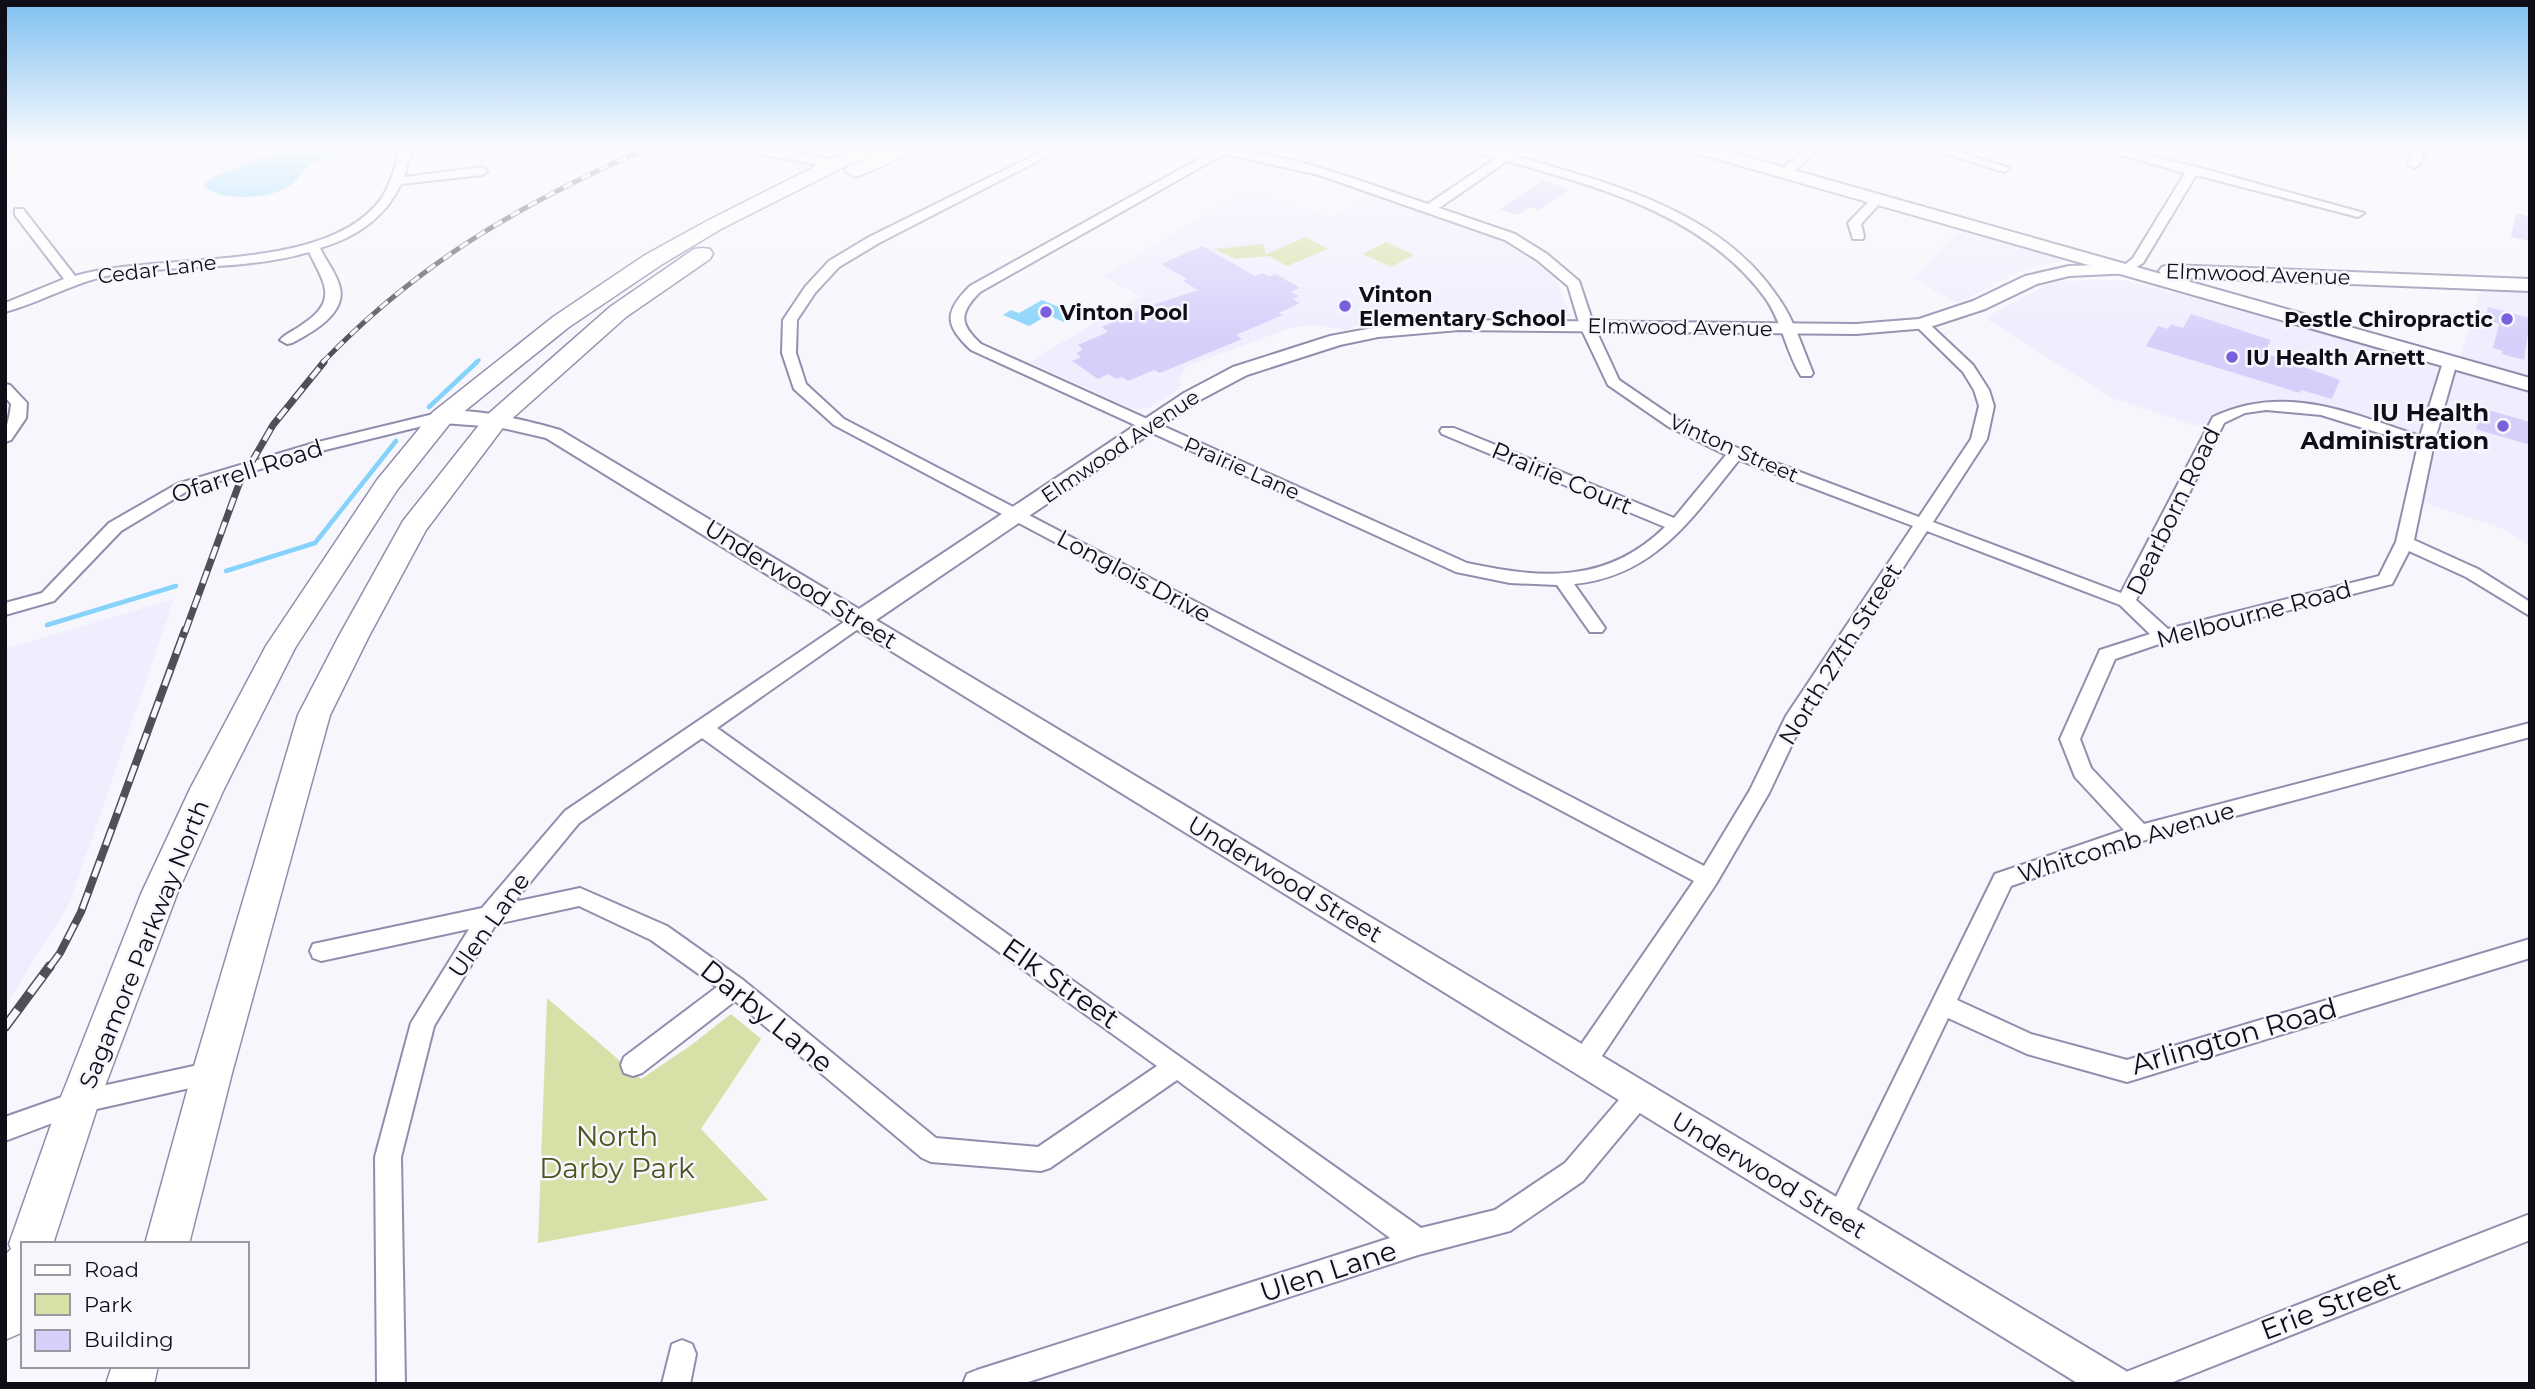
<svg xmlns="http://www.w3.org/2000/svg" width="2535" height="1389" font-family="Montserrat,sans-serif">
  <rect width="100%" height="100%" fill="#f6f6fc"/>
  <g fill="#efedfe">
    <path d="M 1238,194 L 1266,194 L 1333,217 L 1371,194 L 1491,236 L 1524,255 L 1555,278 L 1571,317 L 1439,317 L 1357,325 L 1347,330 L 1316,325 L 1293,327 L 1187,366 L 1180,377 L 1181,385 L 1178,389 L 1149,408 L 1132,409 L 1029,362 L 1141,296 L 1102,277 Z"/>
    <path d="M 1960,230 L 2065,260 L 2022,270 L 1957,303 L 1912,278 Z"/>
    <path d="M 2121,280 L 2197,298 L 2530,393 L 2530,545 L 2499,527 L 2414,500 L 2426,443 L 2317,410 L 2245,407 L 2211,431 L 2112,398 L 1985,318 L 2042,287 L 2063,281 Z"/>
    <path d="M 2482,283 L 2530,285 L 2530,376 L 2460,358 Z"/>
    <path d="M 174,599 L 70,902 L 5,1006 L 5,649 Z"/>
  </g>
  <g fill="#d8e0a7">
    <path d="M 1306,237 L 1328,249 L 1287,266 L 1269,256 L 1235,259 L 1214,249 L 1263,244 L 1266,254 Z"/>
    <path d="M 1386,242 L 1414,255 L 1391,267 L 1363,254 Z"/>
    <path d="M 547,998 L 641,1079 L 690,1046 L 731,1014 L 761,1039 L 701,1129 L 768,1200 L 538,1243 Z"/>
  </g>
  <g fill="#85d3fb">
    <path d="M 282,149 L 356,149 C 343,154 322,157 310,166 C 301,172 297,182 286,188 C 266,199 219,202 203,185 L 215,176 Z"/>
    <path d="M 1042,300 L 1076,314 L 1064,322 L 1048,315 L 1029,326 L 1003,315 L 1011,310 L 1019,313 Z"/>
  </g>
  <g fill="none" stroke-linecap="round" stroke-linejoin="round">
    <path stroke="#85d3fb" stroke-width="3.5" d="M 475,363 L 479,360"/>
    <g stroke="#85d3fb" stroke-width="4.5">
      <path d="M 429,407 L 477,362"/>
      <path d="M 226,571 L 315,543 L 396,441"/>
      <path d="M 47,625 L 176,586"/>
    </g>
  </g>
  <g fill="#d5d0fa">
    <path d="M 1543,180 L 1570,189 L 1539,210 L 1530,207 L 1518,215 L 1500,209 Z"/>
    <path d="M 2516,213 L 2530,217 L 2530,241 L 2511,237 Z"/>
    <path d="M 1203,246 L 1255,276 L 1262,273 L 1269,276 L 1276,274 L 1300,288 L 1291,292 L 1299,296 L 1293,299 L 1300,303 L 1279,313 L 1283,315 L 1236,335 L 1242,339 L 1160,373 L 1154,370 L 1128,381 L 1122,377 L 1116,379 L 1108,374 L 1098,379 L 1072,361 L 1081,357 L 1076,353 L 1083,350 L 1078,345 L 1108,332 L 1102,327 L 1141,309 L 1198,290 L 1183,281 L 1187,279 L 1161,264 Z"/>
    <path d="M 2488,307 L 2530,318 L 2524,360 L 2502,354 L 2503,351 L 2493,348 L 2499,324 L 2485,320 Z"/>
    <path d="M 2191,314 L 2271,340 L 2264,353 L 2340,380 L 2332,399 L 2301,390 L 2300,393 L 2146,346 L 2158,326 L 2168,329 L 2171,324 L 2183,328 Z"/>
    <path d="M 2481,408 L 2530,422 L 2530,445 L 2476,429 Z"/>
  </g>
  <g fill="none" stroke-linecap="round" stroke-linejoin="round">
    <defs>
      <g id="minor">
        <path d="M 400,149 L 412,149 L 404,177 L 482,167 L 488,171 L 482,175 L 401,184 C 385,218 355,238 320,248 C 326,261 337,274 340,288 C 346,314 311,333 292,343 L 287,344 L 280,340 C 286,333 296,330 303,324 C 339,300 324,283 309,252 C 245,271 176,264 111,275 C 74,282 42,302 5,312 L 5,303 L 64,279 L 15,215 L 15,209 L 23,209 L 75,276 C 161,251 325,275 381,199 C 391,184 396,166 400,149 Z"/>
        <path d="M 750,149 L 773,149 L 835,160 L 841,164 L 835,168 L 756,153 Z"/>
        <path d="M 1047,149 L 1061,149 L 879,243 L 839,267 L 815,293 L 797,320 L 796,353 L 806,384 L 844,419 L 1704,866 L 1750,790 L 1786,716 L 1913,526 L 1739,460 C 1692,518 1655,576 1574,584 L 1605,628 L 1602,632 L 1590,632 L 1557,585 L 1510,583 L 1456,572 L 971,350 C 944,325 944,312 970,286 L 1213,151 L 1211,149 C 1281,149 1362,182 1428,204 L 1496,158 L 1475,151 L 1473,149 L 1490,149 L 1504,153 L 1515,151 L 1515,156 C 1609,183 1719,210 1777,296 C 1794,319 1802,347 1813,373 L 1811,376 L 1801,376 C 1786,352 1782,322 1766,299 C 1705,215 1601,188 1507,161 L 1439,208 L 1515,234 L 1547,254 L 1579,281 L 1594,326 L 1619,380 L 1679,421 L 1742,450 L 1919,517 L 1971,439 L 1979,406 L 1974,390 L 1963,372 L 1914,324 L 1916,321 L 1926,321 L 1973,365 L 1989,390 L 1994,406 L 1987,439 L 1933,522 L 2121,593 L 2213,417 C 2284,383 2350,413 2420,436 L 2443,362 L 2445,359 L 2455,359 L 2457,362 L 2434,443 L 2414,540 L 2478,569 L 2530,602 L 2530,616 L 2466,577 L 2409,551 L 2392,584 L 2168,641 L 2115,659 L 2080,739 L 2091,768 L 2144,824 L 2530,723 L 2530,737 L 2142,841 L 2011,886 L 1957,1000 L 2031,1034 L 2127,1060 L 2530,939 L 2530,958 L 2127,1082 L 2027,1054 L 1948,1018 L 1848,1227 L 1839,1231 L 1830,1227 L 1826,1218 L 1830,1209 L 1995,874 L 2124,830 L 2075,777 L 2060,739 L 2100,650 L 2150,634 L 2120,605 L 1927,531 L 1802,723 L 1769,793 L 1716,884 L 1594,1068 L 1585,1071 L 1576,1068 L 1573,1060 L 1576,1052 L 1694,881 L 834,425 L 794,389 L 782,353 L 783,320 L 805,287 L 829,261 L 869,237 ZM 1224,154 L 1319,175 L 1505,240 L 1537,260 L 1568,286 L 1580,326 L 1608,385 L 1669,427 L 1726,455 L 1674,518 L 1454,428 L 1442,428 L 1440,431 L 1442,434 L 1665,527 C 1607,584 1542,579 1467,563 L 981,344 C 959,324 959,313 980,292 ZM 2266,410 L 2321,415 L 2418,445 L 2396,542 L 2379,576 L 2168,629 L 2136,600 L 2224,423 L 2245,413 Z"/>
        <path d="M 1805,149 L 1818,149 L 1790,175 L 1782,175 L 1782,169 Z"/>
        <path d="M 1931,149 L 1949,149 L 2010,168 L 2004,172 Z"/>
        <path d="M 2100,149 L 2118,149 L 2193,166 L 2364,213 L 2358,217 L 2196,175 L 2143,263 L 2127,273 L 2120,269 L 2133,258 L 2185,173 Z"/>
        <path d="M 2414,149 L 2426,149 L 2420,164 L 2414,168 L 2408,164 Z"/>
        <path d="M 1878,195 L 1884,199 L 1861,224 L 1864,236 L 1863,239 L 1853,239 L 1848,223 L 1874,196 Z"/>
        <path d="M 5,384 L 10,385 L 27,403 L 26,418 L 11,440 L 5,442 C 5,427 10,418 11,404 L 5,397 Z"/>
        <path d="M 442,412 L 450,417 L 447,420 L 325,450 L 189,490 L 121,531 L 54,601 L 5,615 L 5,603 L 42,593 L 109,523 L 177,484 L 314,443 Z"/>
        <path d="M 859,614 L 868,620 L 865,624 L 717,728 L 1421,1228 L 1495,1210 L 1565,1163 L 1630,1087 L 1639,1084 L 1648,1087 L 1651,1095 L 1648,1103 L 1583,1181 L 1510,1231 L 1418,1255 L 1022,1384 L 963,1384 L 967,1374 L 977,1370 L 1390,1238 L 1177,1080 L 1050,1168 L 1041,1171 L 931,1162 L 922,1158 L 735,1001 L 642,1073 L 633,1076 L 624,1073 L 621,1065 L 624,1057 L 717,987 L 651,940 L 579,906 L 496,924 L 434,1026 L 401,1157 L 405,1384 L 377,1384 L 375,1157 L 411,1023 L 469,929 L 321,961 L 313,958 L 310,951 L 313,944 L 482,908 L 565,811 L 853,616 ZM 702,738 L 1157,1066 L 1038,1147 L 936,1138 L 743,980 L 667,926 L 580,888 L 514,902 L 579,823 Z"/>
        <path d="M 212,1062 L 221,1065 L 224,1073 L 221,1081 L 79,1113 L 5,1141 L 5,1117 L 79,1091 Z"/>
        <path d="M 2530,1214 L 2530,1240 L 2168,1384 L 2117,1384 L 2121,1374 L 2131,1370 Z"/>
        <path d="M 682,1340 L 692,1344 L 696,1354 L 690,1384 L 662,1384 L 672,1344 Z"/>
      </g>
      <path id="tertiary" d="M 2127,264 L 2133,265 L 2135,269 L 2133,273 L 2069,276 L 2037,284 L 1985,309 L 1927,328 L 1856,334 L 1459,330 L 1378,337 L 1340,345 L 1247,375 L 1198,401 L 876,620 L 2126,1371 L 2131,1384 L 2079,1384 L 546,438 L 498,427 L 442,423 L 432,417 C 446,400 539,423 560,430 L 859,609 L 1184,393 L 1233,367 L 1330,336 L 1378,327 L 1459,320 L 1856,324 L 1919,319 L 1973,301 L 2025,276 L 2069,266 Z"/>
      <path id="secondary" d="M 1694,149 L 1719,149 L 2161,274 L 2159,271 L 2162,267 L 2169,265 L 2530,279 L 2530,291 L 2173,277 L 2530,378 L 2530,391 L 1696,153 Z"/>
      <g id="primary">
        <path d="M 857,149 L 882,149 L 880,153 L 890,149 L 915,149 L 912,153 L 862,175 L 855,177 L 845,171 L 848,167 L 879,154 L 842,168 L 721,229 L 661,265 L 569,327 L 451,422 L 397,490 L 295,648 L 224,789 L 177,894 L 99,1102 L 53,1244 L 23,1244 L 23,1329 L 21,1333 L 5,1340 L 5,1255 L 11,1249 L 9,1244 L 59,1102 L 141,894 L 190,789 L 266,646 L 377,480 L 433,412 L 553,317 L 645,255 L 707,221 L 828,160 Z"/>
        <path d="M 702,248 L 710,249 L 713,254 L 710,259 L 626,317 L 505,425 L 426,530 L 369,636 L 330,715 L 232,1073 L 189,1244 L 145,1244 L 192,1073 L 298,715 L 339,636 L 403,521 L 487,415 L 610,307 L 694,249 Z"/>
        <path d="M 112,1366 L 158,1366 L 154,1384 L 106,1384 Z"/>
      </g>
    </defs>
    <use href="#minor" stroke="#918ead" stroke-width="4"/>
    <use href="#tertiary" stroke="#918ead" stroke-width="4"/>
    <use href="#secondary" stroke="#918ead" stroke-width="4"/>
    <use href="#primary" stroke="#918ead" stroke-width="3"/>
    <use href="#minor" fill="#fff" fill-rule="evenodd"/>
    <use href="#tertiary" fill="#fff" fill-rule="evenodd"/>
    <use href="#secondary" fill="#fff" fill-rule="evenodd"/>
    <use href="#primary" fill="#fff" fill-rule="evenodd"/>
    <defs>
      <path id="rail-far3" d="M 322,363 C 418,263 519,205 645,149"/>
      <path id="rail-far2" d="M 185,632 L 239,484 L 273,425 L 324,362"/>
      <path id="rail-far1" d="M 49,968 L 60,953 L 81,912 L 185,630"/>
      <path id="rail" d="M 5,1027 L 50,966"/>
    </defs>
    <use href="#rail-far3" stroke="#504e58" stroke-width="5"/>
    <use href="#rail-far2" stroke="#504e58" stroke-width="7"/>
    <use href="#rail-far1" stroke="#504e58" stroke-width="8"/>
    <use href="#rail" stroke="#504e58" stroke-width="10"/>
    <use href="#rail-far3" stroke="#f6f6fc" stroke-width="3.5" stroke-dasharray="10" stroke-linecap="butt"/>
    <use href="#rail-far2" stroke="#f6f6fc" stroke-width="4.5" stroke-dasharray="13" stroke-linecap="butt"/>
    <use href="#rail-far1" stroke="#f6f6fc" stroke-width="5" stroke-dasharray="17" stroke-linecap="butt"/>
    <use href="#rail" stroke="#f6f6fc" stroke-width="7" stroke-dasharray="21" stroke-linecap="butt"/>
  </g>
  <linearGradient id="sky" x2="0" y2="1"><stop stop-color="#80c0f0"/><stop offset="0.43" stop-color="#fbfbfe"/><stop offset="1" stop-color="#fbfbfe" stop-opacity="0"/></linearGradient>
  <rect width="2535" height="343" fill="url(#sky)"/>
  <g fill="#7a61db" stroke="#f6f6fc" stroke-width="2.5">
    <circle cx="1345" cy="306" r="7"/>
    <circle cx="1046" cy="312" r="7"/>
    <circle cx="2507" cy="319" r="7"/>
    <circle cx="2232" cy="357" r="7"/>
    <circle cx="2503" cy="426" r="7"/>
  </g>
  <g text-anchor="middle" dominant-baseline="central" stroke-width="5" stroke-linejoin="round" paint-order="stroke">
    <g font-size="21" fill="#0f0d18" stroke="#f6f6fc">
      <text transform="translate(157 269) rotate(-7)">Cedar Lane</text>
      <text transform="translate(2258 274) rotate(2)">Elmwood Avenue</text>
      <text transform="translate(1680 327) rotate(1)">Elmwood Avenue</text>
      <text transform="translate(1120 446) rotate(-34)">Elmwood Avenue</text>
      <text transform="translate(1734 448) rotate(24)">Vinton Street</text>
      <text transform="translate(1242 468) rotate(24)">Prairie Lane</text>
    </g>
    <g font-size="21" font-weight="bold" fill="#0f0d18" stroke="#f6f6fc" text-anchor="start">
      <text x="1359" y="294">Vinton<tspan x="1359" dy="24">Elementary School</tspan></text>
      <text x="1060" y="312">Vinton Pool</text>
      <text x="2493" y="319" text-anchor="end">Pestle Chiropractic</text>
      <text x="2246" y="357">IU Health Arnett</text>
    </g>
    <g font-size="24" font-weight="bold" fill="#0f0d18" stroke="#f6f6fc" text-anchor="end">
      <text x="2489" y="412">IU Health<tspan x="2489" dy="28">Administration</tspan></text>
    </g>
    <g font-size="24" fill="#0f0d18" stroke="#f6f6fc">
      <text transform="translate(247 471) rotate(-18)">Ofarrell Road</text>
      <text transform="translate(1562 478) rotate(23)">Prairie Court</text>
      <text transform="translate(2173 511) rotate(-64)">Dearborn Road</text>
      <text transform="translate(1134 576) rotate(28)">Longlois Drive</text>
      <text transform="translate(801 584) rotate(32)">Underwood Street</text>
      <text transform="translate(2254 614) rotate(-15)">Melbourne Road</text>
      <text transform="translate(1840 654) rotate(-58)">North 27th Street</text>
      <text transform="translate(2126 842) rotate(-17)">Whitcomb Avenue</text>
      <text transform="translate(1285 879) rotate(31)">Underwood Street</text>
      <text transform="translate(489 925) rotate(-55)">Ulen Lane</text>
      <text transform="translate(144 944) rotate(-68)">Sagamore Parkway North</text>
      <text transform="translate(1769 1175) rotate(31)">Underwood Street</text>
    </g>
    <g font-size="28" fill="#0f0d18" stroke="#f6f6fc">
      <text transform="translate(1061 983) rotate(35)">Elk Street</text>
      <text transform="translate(767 1016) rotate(39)">Darby Lane</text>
      <text transform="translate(2234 1036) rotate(-16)">Arlington Road</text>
      <text transform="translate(1328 1271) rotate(-18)">Ulen Lane</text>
      <text transform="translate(2330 1305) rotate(-21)">Erie Street</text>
    </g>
    <g font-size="28" fill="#4f531e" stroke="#f6f6fc">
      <text x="617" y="1136">North<tspan x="617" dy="32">Darby Park</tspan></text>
    </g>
  </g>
  <rect width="2535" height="1389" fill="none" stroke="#0f0d18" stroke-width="14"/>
  <rect x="21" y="1242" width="228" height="126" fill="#f6f6fc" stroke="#9a99a1" stroke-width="2"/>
  <rect x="35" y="1265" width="35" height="10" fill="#ffffff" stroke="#9a99a1" stroke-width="2"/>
  <text x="84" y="1277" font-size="21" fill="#0f0d18">Road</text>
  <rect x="35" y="1294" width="35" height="21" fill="#d8e0a7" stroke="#9a99a1" stroke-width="2"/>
  <text x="84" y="1312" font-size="21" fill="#0f0d18">Park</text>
  <rect x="35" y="1330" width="35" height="21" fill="#d5d0fa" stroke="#9a99a1" stroke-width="2"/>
  <text x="84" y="1347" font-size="21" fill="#0f0d18">Building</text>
</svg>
